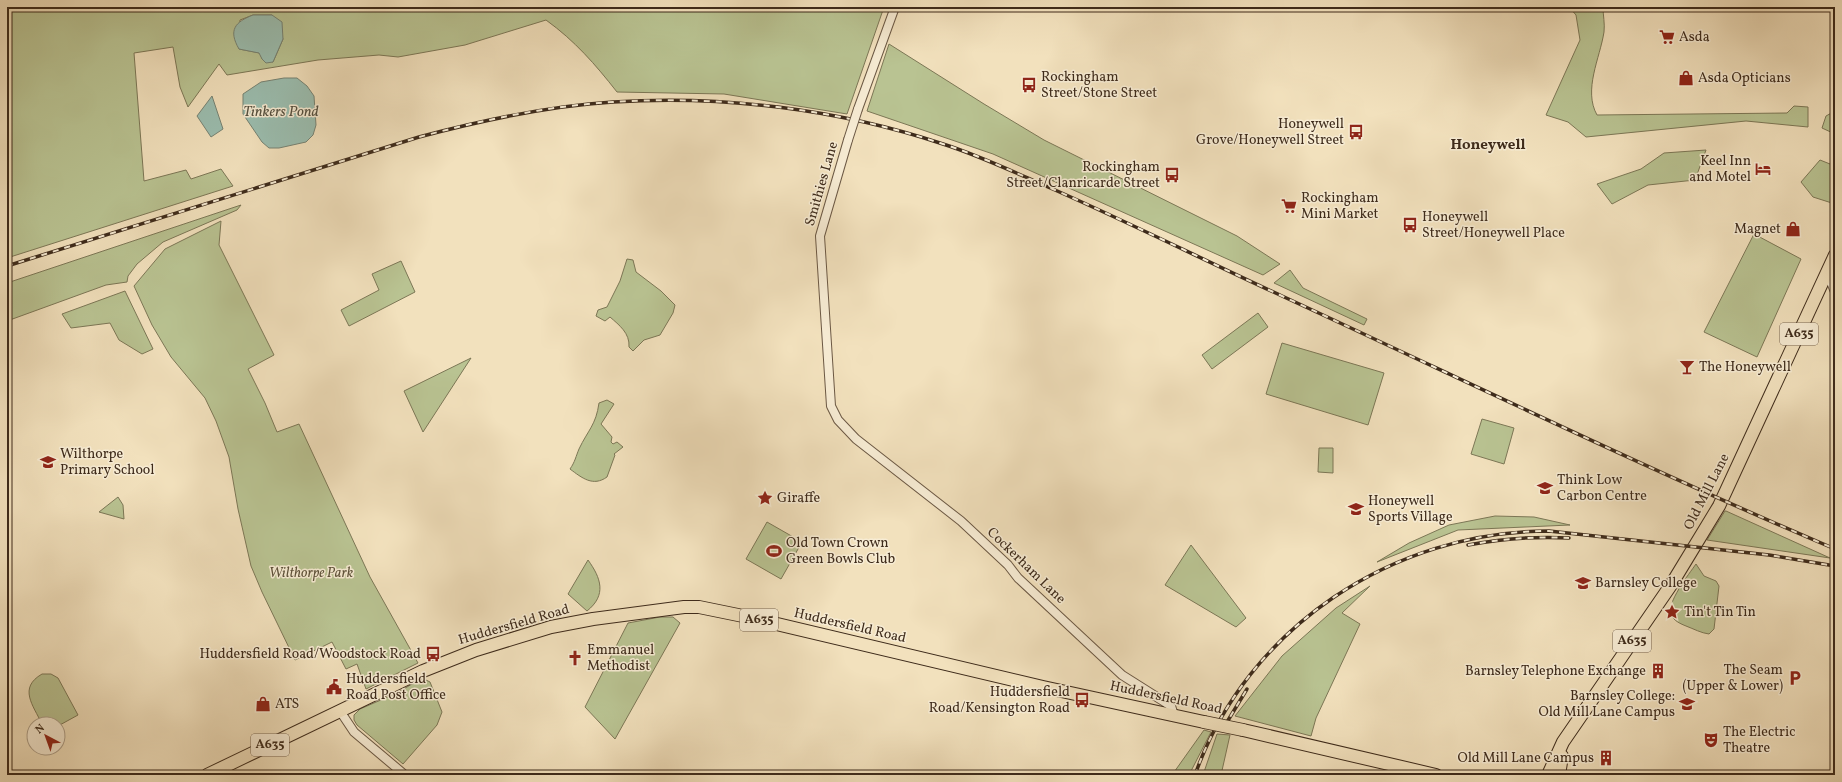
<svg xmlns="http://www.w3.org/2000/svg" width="1842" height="782" font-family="Vollkorn,serif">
  <rect width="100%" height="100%" fill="#f2e1bd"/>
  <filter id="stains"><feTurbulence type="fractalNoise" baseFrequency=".005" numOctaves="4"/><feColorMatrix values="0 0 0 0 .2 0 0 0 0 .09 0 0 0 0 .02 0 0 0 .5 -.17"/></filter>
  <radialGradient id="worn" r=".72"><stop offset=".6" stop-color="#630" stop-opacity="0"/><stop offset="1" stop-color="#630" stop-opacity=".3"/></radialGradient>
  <g fill="#b9c392" stroke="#7c7756" fill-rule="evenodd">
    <path d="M 7,7 L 884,7 L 847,114 L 724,94 L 617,92 C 595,64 575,41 546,20 L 465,45 L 398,57 L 379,55 L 318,60 L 227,75 L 219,64 L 188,107 L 180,87 L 173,47 L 134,53 L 144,181 L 186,170 L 191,179 L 221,169 L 233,186 L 7,258 ZM 253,15 L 272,15 L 283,39 L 273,62 L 262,59 L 260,53 L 239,49 L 240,20 Z"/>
    <path d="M 1569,7 L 1603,7 C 1603,15 1605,24 1604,32 C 1600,58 1583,90 1597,115 L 1787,113 L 1794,106 L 1808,107 L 1808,127 L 1746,121 L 1586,137 L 1568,122 L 1546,115 L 1580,40 L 1576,15 Z"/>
    <path d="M 889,44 L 984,104 L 1044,140 L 1237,236 L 1280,264 L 1263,275 L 993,154 L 867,111 Z"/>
    <path d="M 1835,111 L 1835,134 L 1822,128 L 1826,116 Z"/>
    <path d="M 1706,150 L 1695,180 L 1648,185 L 1612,204 L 1597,184 L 1641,169 L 1664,153 Z"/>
    <path d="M 1820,160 L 1835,166 L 1835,204 L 1813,197 L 1801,182 Z"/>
    <path d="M 241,205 L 237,210 L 163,242 L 137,264 L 128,276 L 127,282 L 106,285 L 7,321 L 7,283 Z"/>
    <path d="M 221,221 L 219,245 L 274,355 L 248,369 L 265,403 L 277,432 L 299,424 L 370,577 L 418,663 L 366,689 L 357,664 L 346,669 L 332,642 L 295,660 L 262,592 L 251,566 L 238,509 L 229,457 L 216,421 L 205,398 L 171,357 L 152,325 L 134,286 L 165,249 Z"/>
    <path d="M 1754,234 L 1801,259 L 1757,357 L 1704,332 Z"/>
    <path d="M 627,259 L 633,260 L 636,272 L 661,291 L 675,305 L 673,313 L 660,335 L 644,340 L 633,351 L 629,347 C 630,333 619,325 610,317 L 605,321 L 596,316 L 598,310 L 607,307 L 620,281 Z"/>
    <path d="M 401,261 L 415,292 L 349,326 L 341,310 L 379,290 L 372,274 Z"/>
    <path d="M 1290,270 L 1303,288 L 1367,319 L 1364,325 L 1274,283 Z"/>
    <path d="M 125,291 L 153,349 L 142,354 L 119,340 L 110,323 L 71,328 L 62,314 Z"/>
    <path d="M 1258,313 L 1268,327 L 1212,369 L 1202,355 Z"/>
    <path d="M 1282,343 L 1384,373 L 1368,425 L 1266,394 Z"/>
    <path d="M 471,358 L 423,432 L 404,391 Z"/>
    <path d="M 607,400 L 614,404 L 601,424 L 612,437 L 611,442 L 613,444 L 617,442 L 623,447 L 614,454 L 615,455 L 607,477 C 593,487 582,478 570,469 C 575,462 576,456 579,449 C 588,430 596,425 599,403 Z"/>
    <path d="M 1482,419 L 1514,428 L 1504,464 L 1471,454 Z"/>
    <path d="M 1319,448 L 1333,448 L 1333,473 L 1318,472 Z"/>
    <path d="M 118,497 L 123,505 L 124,519 L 99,512 Z"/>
    <path d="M 1725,511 L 1726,511 L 1830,558 L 1707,540 Z"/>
    <path d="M 1495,516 L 1534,517 L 1570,525 L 1458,530 L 1377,562 L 1409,543 L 1449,525 Z"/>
    <path d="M 767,522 L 802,542 L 781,579 L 746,559 Z"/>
    <path d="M 1191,545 L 1246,618 L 1236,627 L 1165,585 Z"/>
    <path d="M 588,560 C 601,578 607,595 587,611 L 568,594 Z"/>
    <path d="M 1696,564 L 1704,576 L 1716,581 L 1719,586 L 1714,629 L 1709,634 C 1701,633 1694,629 1686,626 C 1681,624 1674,621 1671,615 C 1666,603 1689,574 1696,564 Z"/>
    <path d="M 1370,586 L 1342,613 L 1360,624 L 1316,718 L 1311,736 L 1235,716 L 1282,656 L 1336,608 Z"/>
    <path d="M 660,617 L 673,617 L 680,623 L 615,739 L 585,707 L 628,623 Z"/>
    <path d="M 42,674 L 51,674 L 58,678 L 78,715 L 58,726 L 58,724 L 42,724 C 33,705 18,688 42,674 Z"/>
    <path d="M 422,678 L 430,682 L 442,712 L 437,725 L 403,764 L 357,725 L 354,720 L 354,715 L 360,709 L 397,693 Z"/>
    <path d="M 1204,730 L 1211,732 L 1189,775 L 1172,775 Z"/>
    <path d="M 1217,734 L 1230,735 L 1221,775 L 1203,775 Z"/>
  </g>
  <g fill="#9bbeb0" stroke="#768374">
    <path d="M 253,15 L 272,15 L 282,22 L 283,39 L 273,62 L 266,63 L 262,59 L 259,53 L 239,49 C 228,30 235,22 253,15 Z"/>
    <path d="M 284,78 L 297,78 L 307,86 L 314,96 L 316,125 L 313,135 L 306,142 L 279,148 L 269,148 L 262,142 L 243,114 L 243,94 L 261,82 Z"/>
    <path d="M 212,96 L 223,129 L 211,137 L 197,116 Z"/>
  </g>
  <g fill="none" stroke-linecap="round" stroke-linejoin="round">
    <defs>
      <g id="minor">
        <path d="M 858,109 L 895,7"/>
        <path d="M 848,140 L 820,236 L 831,406 L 838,420 L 856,439 L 961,521 L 1008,565 L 1018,578 L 1122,675 L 1171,706 L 1174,715"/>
        <path d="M 1827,272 L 1835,292"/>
        <path d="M 340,711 L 354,732 L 405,775"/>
      </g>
      <g id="highway">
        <path d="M 1243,730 L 1436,775"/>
        <path d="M 207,775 L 423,671 L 476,650 L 551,627 L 593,619 L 684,607 L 699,607 L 743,616 L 1043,687 L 1204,722"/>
        <path d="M 1548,775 L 1563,742 L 1671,585 L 1719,506 L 1835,255"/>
        <path d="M 1559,775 L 1562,756"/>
      </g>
    </defs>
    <use href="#minor" stroke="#6b5844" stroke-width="10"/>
    <use href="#highway" stroke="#3e2b1b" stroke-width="14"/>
    <use href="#minor" stroke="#f7ecd4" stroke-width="8"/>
    <use href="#highway" stroke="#f2e1bd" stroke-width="12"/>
    <defs>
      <g id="rail">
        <path d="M 7,266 L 419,137 C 483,120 547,106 613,102 C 723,95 838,109 943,144 C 981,156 1018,174 1055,190 C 1132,224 1206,261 1282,296 C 1466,381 1649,470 1835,549"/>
        <path d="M 1468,545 C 1501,539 1535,536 1569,538"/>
        <path d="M 1224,727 L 1247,689"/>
        <path d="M 1195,775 C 1247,627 1394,531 1549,531 L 1769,555 L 1835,566"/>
      </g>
    </defs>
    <use href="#rail" stroke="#3e2b1b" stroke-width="3.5"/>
    <use href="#rail" stroke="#f7ecd4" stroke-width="2" stroke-dasharray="6" stroke-linecap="butt"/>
    <defs>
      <path id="minor-bridge" d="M 848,140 L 858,109"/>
      <path id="highway-bridge" d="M 1204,722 L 1243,730"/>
    </defs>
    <use href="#minor-bridge" stroke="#6b5844" stroke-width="10" stroke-linecap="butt"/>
    <use href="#highway-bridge" stroke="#3e2b1b" stroke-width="14" stroke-linecap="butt"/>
    <use href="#minor-bridge" stroke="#f7ecd4" stroke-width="8"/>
    <use href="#highway-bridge" stroke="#f2e1bd" stroke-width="12"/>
  </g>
  <defs>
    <symbol id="supermarket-bare" viewBox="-9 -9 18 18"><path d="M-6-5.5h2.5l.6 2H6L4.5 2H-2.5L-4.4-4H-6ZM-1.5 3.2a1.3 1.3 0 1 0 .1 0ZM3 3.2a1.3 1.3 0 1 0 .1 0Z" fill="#8f2418" stroke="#f7ecd4" stroke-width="2.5" paint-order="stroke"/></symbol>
    <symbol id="shop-bare" viewBox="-9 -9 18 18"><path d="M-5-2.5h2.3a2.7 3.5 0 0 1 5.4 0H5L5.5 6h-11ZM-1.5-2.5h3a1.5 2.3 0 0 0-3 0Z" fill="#8f2418" stroke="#f7ecd4" stroke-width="2.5" paint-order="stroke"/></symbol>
    <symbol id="bus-bare" viewBox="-9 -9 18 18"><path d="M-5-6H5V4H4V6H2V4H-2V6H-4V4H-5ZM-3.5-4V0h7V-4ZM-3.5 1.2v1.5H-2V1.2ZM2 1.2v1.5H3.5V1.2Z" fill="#8f2418" stroke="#f7ecd4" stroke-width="2.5" paint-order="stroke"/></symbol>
    <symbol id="hotel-bare" viewBox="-9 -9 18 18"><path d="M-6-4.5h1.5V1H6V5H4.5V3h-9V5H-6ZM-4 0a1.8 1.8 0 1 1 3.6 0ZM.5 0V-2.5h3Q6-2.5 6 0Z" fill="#8f2418" stroke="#f7ecd4" stroke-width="2.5" paint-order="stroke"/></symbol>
    <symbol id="bar-bare" viewBox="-9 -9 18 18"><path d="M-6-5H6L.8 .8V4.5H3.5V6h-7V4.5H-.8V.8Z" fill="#8f2418" stroke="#f7ecd4" stroke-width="2.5" paint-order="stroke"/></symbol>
    <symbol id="school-bare" viewBox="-9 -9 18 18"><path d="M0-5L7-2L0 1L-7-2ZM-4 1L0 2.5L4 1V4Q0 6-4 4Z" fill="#8f2418" stroke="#f7ecd4" stroke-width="2.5" paint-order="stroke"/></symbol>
    <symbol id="university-bare" viewBox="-9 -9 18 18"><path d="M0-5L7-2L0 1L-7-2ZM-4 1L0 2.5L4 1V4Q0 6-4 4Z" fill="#8f2418" stroke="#f7ecd4" stroke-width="2.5" paint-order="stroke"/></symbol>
    <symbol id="sight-bare" viewBox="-9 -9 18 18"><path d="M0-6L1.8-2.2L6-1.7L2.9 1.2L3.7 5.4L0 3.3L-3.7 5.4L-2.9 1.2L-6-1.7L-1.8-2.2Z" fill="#8f2418" stroke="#f7ecd4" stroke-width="2.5" paint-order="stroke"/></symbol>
    <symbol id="stadium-bare" viewBox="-9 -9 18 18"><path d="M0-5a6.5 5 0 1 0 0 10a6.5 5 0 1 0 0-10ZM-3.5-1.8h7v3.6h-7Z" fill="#8f2418" stroke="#f7ecd4" stroke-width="2.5" paint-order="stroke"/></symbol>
    <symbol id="church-bare" viewBox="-9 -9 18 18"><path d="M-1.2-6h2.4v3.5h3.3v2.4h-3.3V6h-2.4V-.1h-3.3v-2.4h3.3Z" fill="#8f2418" stroke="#f7ecd4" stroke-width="2.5" paint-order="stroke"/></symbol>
    <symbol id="building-bare" viewBox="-9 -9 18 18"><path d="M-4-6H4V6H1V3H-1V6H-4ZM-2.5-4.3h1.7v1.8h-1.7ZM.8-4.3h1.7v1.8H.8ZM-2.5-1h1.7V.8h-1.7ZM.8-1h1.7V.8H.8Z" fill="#8f2418" stroke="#f7ecd4" stroke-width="2.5" paint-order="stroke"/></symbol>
    <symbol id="parking-bare" viewBox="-9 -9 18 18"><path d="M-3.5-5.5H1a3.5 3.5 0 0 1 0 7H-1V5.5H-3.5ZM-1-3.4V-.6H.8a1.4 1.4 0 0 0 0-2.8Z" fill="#8f2418" stroke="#f7ecd4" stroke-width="2.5" paint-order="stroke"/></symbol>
    <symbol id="civic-bare" viewBox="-9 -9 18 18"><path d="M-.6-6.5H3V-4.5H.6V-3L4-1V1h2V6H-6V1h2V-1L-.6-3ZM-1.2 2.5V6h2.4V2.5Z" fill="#8f2418" stroke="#f7ecd4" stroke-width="2.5" paint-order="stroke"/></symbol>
    <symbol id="theatre-bare" viewBox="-9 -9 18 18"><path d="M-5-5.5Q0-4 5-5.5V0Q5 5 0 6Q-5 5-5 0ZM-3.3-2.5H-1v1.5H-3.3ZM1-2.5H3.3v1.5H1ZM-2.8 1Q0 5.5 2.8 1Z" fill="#8f2418" stroke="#f7ecd4" stroke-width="2.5" paint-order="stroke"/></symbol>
  </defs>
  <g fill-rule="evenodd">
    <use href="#supermarket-bare" x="1656" y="26" width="22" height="22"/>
    <use href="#shop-bare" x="1675" y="67" width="22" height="22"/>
    <use href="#bus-bare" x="1018" y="74" width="22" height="22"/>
    <use href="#bus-bare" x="1345" y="121" width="22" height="22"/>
    <use href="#hotel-bare" x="1752" y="158" width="22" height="22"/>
    <use href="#bus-bare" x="1161" y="164" width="22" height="22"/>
    <use href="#supermarket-bare" x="1278" y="195" width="22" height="22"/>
    <use href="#bus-bare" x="1399" y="214" width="22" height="22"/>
    <use href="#shop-bare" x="1782" y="218" width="22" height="22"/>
    <use href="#bar-bare" x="1676" y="356" width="22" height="22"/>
    <use href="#school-bare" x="37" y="451" width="22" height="22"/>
    <use href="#university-bare" x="1534" y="477" width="22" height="22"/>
    <use href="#sight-bare" x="754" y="487" width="22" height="22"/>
    <use href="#university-bare" x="1345" y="498" width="22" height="22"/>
    <use href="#stadium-bare" x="763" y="540" width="22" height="22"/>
    <use href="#university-bare" x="1572" y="572" width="22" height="22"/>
    <use href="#sight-bare" x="1661" y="601" width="22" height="22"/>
    <use href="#bus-bare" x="422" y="643" width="22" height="22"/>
    <use href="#church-bare" x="564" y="647" width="22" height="22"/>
    <use href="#building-bare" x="1647" y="660" width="22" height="22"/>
    <use href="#parking-bare" x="1784" y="667" width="22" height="22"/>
    <use href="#civic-bare" x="323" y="676" width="22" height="22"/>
    <use href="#bus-bare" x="1071" y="689" width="22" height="22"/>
    <use href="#shop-bare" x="252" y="693" width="22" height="22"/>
    <use href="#university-bare" x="1676" y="693" width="22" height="22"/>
    <use href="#theatre-bare" x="1700" y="729" width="22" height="22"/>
    <use href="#building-bare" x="1595" y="747" width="22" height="22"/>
  </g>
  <g text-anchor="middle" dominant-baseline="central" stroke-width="3" stroke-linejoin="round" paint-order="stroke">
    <g fill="#f7ecd4" stroke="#766552" stroke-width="1">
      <rect x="1780" y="323" width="38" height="22" rx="3"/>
      <rect x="740" y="609" width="38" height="22" rx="3"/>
      <rect x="1613" y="630" width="38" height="22" rx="3"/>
      <rect x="251" y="734" width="38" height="22" rx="3"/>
    </g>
    <g font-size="13" font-weight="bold" fill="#3e2b1b">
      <text x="1799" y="334">A635</text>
      <text x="759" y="620">A635</text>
      <text x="1632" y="641">A635</text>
      <text x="270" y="745">A635</text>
    </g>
    <g font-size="14" fill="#3e2b1b" stroke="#f7ecd4" text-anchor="start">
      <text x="1679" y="37">Asda</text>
      <text x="1041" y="77">Rockingham<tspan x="1041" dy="16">Street/Stone Street</tspan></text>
      <text x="1698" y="78">Asda Opticians</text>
      <text x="1344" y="124" text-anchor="end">Honeywell<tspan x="1344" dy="16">Grove/Honeywell Street</tspan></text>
      <text x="1751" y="161" text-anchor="end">Keel Inn<tspan x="1751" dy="16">and Motel</tspan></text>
      <text x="1160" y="167" text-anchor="end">Rockingham<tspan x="1160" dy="16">Street/Clanricarde Street</tspan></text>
      <text x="1301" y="198">Rockingham<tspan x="1301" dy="16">Mini Market</tspan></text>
      <text x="1422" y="217">Honeywell<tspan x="1422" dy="16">Street/Honeywell Place</tspan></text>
      <text x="1781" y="229" text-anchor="end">Magnet</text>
      <text x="1699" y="367">The Honeywell</text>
      <text x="60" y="454">Wilthorpe<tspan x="60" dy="16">Primary School</tspan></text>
      <text x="1557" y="480">Think Low<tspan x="1557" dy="16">Carbon Centre</tspan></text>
      <text x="777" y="498">Giraffe</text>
      <text x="1368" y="501">Honeywell<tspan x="1368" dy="16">Sports Village</tspan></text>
      <text x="786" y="543">Old Town Crown<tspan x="786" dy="16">Green Bowls Club</tspan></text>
      <text x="1595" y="583">Barnsley College</text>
      <text x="1684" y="612">Tin't Tin Tin</text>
      <text x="587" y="650">Emmanuel<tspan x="587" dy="16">Methodist</tspan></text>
      <text x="421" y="654" text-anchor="end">Huddersfield Road/Woodstock Road</text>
      <text x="1783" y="670" text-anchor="end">The Seam<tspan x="1783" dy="16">(Upper &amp; Lower)</tspan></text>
      <text x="1646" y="671" text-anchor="end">Barnsley Telephone Exchange</text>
      <text x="346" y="679">Huddersfield<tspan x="346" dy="16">Road Post Office</tspan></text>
      <text x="1070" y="692" text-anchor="end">Huddersfield<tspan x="1070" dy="16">Road/Kensington Road</tspan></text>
      <text x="1675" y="696" text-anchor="end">Barnsley College:<tspan x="1675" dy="16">Old Mill Lane Campus</tspan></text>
      <text x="275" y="704">ATS</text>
      <text x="1723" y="732">The Electric<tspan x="1723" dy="16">Theatre</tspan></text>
      <text x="1594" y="758" text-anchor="end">Old Mill Lane Campus</text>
    </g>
    <g font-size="14" fill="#3e2b1b" stroke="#f7ecd4">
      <text transform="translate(822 184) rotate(-74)">Smithies Lane</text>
      <text transform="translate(1707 492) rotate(-63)">Old Mill Lane</text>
      <text transform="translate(1026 566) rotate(44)">Cockerham Lane</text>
      <text transform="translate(514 625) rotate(-16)">Huddersfield Road</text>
      <text transform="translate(850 626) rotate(13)">Huddersfield Road</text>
      <text transform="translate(1166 698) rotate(12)">Huddersfield Road</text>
    </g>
    <g font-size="14" font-style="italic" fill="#5d5139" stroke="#f7ecd4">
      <text x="311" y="573">Wilthorpe Park</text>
    </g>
    <g font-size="15" font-style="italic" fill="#555040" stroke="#f7ecd4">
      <text x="281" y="112">Tinkers Pond</text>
    </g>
    <g font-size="15" font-weight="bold" fill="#3e2b1b" stroke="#f7ecd4">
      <text x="1488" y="145">Honeywell</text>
    </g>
  </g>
  <rect width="1842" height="782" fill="none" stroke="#f2e1bd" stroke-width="24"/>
  <rect x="8" y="8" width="1826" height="766" fill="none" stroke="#3e2b1b" stroke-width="2"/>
  <rect x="12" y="12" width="1818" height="758" fill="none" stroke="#3e2b1b"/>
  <g transform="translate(46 736) rotate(319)"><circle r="19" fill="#f7ecd4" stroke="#ad9f8a"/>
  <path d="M0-3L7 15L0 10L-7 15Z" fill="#8f2418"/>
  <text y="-6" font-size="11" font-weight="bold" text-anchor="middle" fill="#3e2b1b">N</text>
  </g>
  <rect width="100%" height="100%" filter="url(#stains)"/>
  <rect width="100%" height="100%" fill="url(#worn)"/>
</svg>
